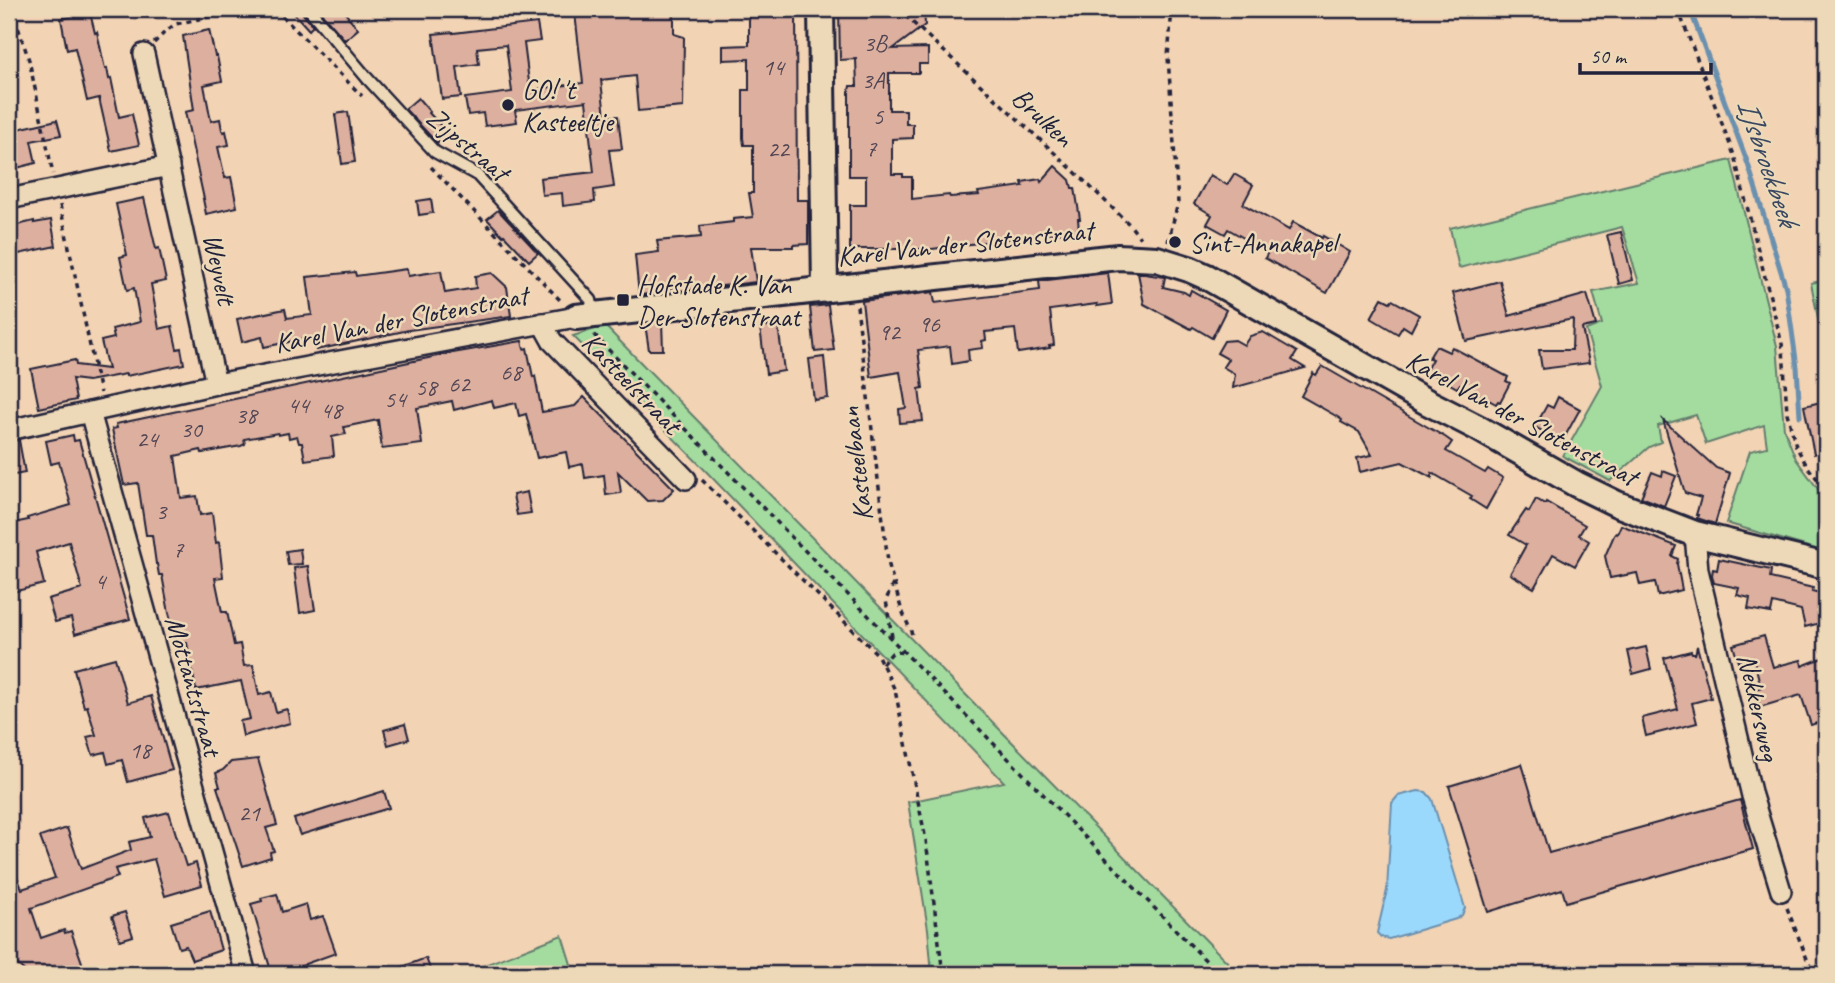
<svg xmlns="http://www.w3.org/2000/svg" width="1835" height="983" font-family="Caveat,sans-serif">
  <rect width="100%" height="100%" fill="#f2d3b4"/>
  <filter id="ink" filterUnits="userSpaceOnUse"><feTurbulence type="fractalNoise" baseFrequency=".0143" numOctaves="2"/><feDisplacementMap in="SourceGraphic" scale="14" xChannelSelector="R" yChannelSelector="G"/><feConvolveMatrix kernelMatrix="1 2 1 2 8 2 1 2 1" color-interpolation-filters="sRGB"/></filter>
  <g filter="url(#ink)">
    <g fill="#a4db9f" stroke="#637e6d" stroke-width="2">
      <path d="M 1731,160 L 1777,346 L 1784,429 L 1796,459 L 1826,500 L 1826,552 L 1726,523 L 1750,451 L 1767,447 L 1764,425 L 1706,444 L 1696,415 L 1658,426 L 1661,442 L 1649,447 L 1610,481 L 1563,456 L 1602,386 L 1586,330 L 1602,324 L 1593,292 L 1639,283 L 1622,227 L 1459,268 L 1450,228 Z"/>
      <path d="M 1826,280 L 1826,358 L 1811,283 Z"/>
      <path d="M 605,326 L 1239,974 L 932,974 L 928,929 L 908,802 L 1004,782 L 700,465 L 573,336 Z"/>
      <path d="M 562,935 L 574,974 L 462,974 Z"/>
    </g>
    <path fill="#9bd9fc" stroke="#6b90af" stroke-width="2" d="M 1418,791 L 1426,792 L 1432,799 L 1465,908 L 1462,915 L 1456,919 L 1389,939 L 1381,937 L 1377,933 L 1387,890 L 1392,803 L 1398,796 Z"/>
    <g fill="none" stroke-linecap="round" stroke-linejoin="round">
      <path stroke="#6b90af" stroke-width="5" d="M 1690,9 L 1748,164 L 1786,288 L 1797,367 L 1800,416"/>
    </g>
    <g fill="#ddaf9e" stroke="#22223b" stroke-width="2">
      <path d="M 290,9 L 302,9 L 303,14 L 313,26 L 309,30 Z"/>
      <path d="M 318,9 L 342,9 L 358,29 L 345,40 Z"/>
      <path d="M 599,9 L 674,9 L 674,34 L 684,37 L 683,107 L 638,111 L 635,76 L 601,80 L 605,117 L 618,116 L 622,149 L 609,150 L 614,187 L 594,190 L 595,202 L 563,206 L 562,193 L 542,195 L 540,178 L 594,172 L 586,101 L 515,110 L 517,122 L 485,126 L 483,113 L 468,115 L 465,98 L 512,92 L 506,45 L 477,48 L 479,64 L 457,67 L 461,97 L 442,99 L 433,34 L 453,32 L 453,33 L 537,23 L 540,41 L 524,43 L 530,90 L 583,83 L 575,13 L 600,10 Z"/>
      <path d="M 749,9 L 796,9 L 797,200 L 808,200 L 808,244 L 793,245 L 793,247 L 751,247 L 756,282 L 680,291 L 679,287 L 661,289 L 661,293 L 639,295 L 635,255 L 659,252 L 657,241 L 701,237 L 700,226 L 733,222 L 733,219 L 753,217 L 749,193 L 753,193 L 753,145 L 744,145 L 743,138 L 743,90 L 749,90 L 749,59 L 723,60 L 723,46 L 749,45 Z"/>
      <path d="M 839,9 L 909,9 L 909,12 L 924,9 L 925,25 L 893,49 L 928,48 L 928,64 L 919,64 L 919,73 L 889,73 L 889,110 L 906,110 L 906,124 L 913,124 L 913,138 L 892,139 L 892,174 L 903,174 L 903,177 L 912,177 L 912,199 L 949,195 L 950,197 L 979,195 L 978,192 L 1023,186 L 1022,182 L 1040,179 L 1041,182 L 1055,166 L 1070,180 L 1072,188 L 1075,188 L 1080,219 L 1078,219 L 1079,230 L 932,249 L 850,249 L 850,205 L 866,205 L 866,176 L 849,176 L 849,91 L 850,86 L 857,86 L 856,59 L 840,60 Z"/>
      <path d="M 90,13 L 95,33 L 97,32 L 105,69 L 107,68 L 109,79 L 111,78 L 119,117 L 132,114 L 139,145 L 111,151 L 99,98 L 87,101 L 75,48 L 67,50 L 61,19 Z"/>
      <path d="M 209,30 L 215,56 L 217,56 L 222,81 L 204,85 L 211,121 L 220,119 L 222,130 L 224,132 L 226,131 L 229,145 L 218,147 L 225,178 L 231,177 L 237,207 L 206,214 L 203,199 L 204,199 L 185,112 L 194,110 L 183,36 Z"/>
      <path d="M 418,98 L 430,112 L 429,113 L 447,132 L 437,143 L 405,109 Z"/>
      <path d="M 348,112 L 355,162 L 342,164 L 335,114 Z"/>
      <path d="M 57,120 L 61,135 L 31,141 L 36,163 L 9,170 L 9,131 Z"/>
      <path d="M 1234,174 L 1253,185 L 1243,204 L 1289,230 L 1293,222 L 1322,238 L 1323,236 L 1350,252 L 1327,293 L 1265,258 L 1268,252 L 1228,229 L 1225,234 L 1207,224 L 1212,215 L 1194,204 L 1210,175 L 1227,185 Z"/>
      <path d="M 144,198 L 156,249 L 159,248 L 166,281 L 151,284 L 159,329 L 172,326 L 177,349 L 181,348 L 184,364 L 126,376 L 126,374 L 88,381 L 72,379 L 76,400 L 39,408 L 31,369 L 75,360 L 76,365 L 108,369 L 101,341 L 114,338 L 112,329 L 140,322 L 134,288 L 127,290 L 120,257 L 127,255 L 116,204 Z"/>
      <path d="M 431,199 L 433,213 L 419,215 L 417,201 Z"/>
      <path d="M 498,210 L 538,253 L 529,261 L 504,235 L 503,236 L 487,219 Z"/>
      <path d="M 51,220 L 56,246 L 9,256 L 9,227 L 34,221 L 34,223 Z"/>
      <path d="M 1621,232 L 1633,280 L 1619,284 L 1607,235 Z"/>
      <path d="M 407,269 L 408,276 L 441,271 L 445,293 L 476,288 L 475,276 L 492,273 L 507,287 L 511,316 L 409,330 L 316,350 L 313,337 L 264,347 L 262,337 L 242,342 L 237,319 L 285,309 L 287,318 L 312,315 L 307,277 L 355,272 L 356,276 Z"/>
      <path d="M 1108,273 L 1112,304 L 1097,306 L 1097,304 L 1050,310 L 1054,345 L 1049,346 L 1050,348 L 1018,353 L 1015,329 L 985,332 L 986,340 L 982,341 L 983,348 L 968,350 L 969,361 L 952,364 L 950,346 L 918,350 L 923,388 L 919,389 L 923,421 L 900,423 L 899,409 L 906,408 L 900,372 L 871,377 L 862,301 L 933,292 L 935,303 L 1040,290 L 1039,281 Z"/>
      <path d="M 1138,273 L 1165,277 L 1163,287 L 1184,292 L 1189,295 L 1191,290 L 1226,310 L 1212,338 L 1193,327 L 1191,329 L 1144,304 Z"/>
      <path d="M 1500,281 L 1509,316 L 1587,294 L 1596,325 L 1582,328 L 1589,363 L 1542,369 L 1539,350 L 1572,350 L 1573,319 L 1466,341 L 1453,293 Z"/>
      <path d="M 1382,298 L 1390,302 L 1392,300 L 1419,315 L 1411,331 L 1403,326 L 1398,334 L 1371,318 Z"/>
      <path d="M 828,305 L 834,350 L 815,352 L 810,307 Z"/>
      <path d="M 662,322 L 663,350 L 649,350 L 645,324 Z"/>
      <path d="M 778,325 L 784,371 L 766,374 L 760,327 Z"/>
      <path d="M 1263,332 L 1297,352 L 1292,360 L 1305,368 L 1233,388 L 1235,374 L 1223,367 L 1228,359 L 1217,353 L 1224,341 L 1235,340 L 1244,345 L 1250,336 Z"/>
      <path d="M 522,341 L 524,349 L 527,348 L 533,377 L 535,376 L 542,412 L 575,406 L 584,397 L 674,489 L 663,500 L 647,501 L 618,472 L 621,493 L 606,495 L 604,475 L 585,478 L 583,464 L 569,467 L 566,452 L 537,458 L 526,414 L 519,416 L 516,403 L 494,408 L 492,400 L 454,410 L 452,401 L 417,408 L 422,444 L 382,449 L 378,420 L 344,427 L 346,434 L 332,437 L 334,456 L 305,460 L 302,443 L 299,443 L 297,436 L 289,438 L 288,433 L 278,435 L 278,433 L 244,439 L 245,444 L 241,446 L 202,453 L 201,450 L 175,456 L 181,498 L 197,496 L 200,515 L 212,513 L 216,543 L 219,542 L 223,577 L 215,578 L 222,612 L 227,612 L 234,645 L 240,644 L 244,666 L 253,665 L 259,695 L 271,692 L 276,712 L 287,709 L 290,723 L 243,736 L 240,721 L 250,719 L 241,681 L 196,690 L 187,643 L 178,644 L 169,613 L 162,575 L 159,575 L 157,564 L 156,564 L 152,535 L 146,535 L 138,483 L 124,485 L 112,429 L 117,428 L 116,424 L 447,354 Z"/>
      <path d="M 1436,346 L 1449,352 L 1452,347 L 1508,377 L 1506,381 L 1510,383 L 1500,402 L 1498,401 L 1496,404 L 1460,384 L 1457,388 L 1426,370 L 1432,359 L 1429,358 Z"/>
      <path d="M 824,357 L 828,398 L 814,400 L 809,359 Z"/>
      <path d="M 1322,366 L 1445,437 L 1452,442 L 1446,451 L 1485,473 L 1488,469 L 1503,478 L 1486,509 L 1470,499 L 1472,496 L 1432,473 L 1432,478 L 1402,462 L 1360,472 L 1357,458 L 1372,455 L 1359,432 L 1341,422 L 1342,420 L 1336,416 L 1301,396 L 1313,373 L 1316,375 Z"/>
      <path d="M 1558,397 L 1580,409 L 1562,442 L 1535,427 L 1547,405 L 1553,408 Z"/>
      <path d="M 1821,402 L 1826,425 L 1826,451 L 1814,454 L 1804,406 Z"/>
      <path d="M 1663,420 L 1716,468 L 1730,473 L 1715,524 L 1697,518 L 1698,515 L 1696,515 L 1701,498 L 1685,493 Z"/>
      <path d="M 73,435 L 74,441 L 79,440 L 130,619 L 75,634 L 71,618 L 55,622 L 48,599 L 82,589 L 69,542 L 36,552 L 44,584 L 9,593 L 9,524 L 28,520 L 27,518 L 71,505 L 59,462 L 51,464 L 46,441 Z"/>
      <path d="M 19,440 L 25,473 L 9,476 L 9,442 Z"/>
      <path d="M 1663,471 L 1676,476 L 1664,506 L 1641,497 L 1652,472 L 1662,476 Z"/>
      <path d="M 527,492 L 531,513 L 517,515 L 513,495 Z"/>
      <path d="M 1536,499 L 1545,504 L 1546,502 L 1585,525 L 1579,535 L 1589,541 L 1575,566 L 1553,554 L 1534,588 L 1510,574 L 1526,545 L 1509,535 L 1526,510 L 1529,512 Z"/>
      <path d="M 1621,525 L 1676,546 L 1672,556 L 1678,559 L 1677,564 L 1682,590 L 1658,596 L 1655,582 L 1640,585 L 1637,573 L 1610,578 L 1605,556 L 1615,533 L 1617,534 Z"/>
      <path d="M 300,549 L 302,564 L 288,565 L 286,551 Z"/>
      <path d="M 1719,559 L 1771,570 L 1770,578 L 1813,588 L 1812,591 L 1824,594 L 1824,596 L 1826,596 L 1826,607 L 1821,610 L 1824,622 L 1805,627 L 1801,610 L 1773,603 L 1771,613 L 1748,609 L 1750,598 L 1737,595 L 1739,588 L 1714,583 L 1712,575 L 1713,569 L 1717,570 Z"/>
      <path d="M 308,566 L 315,610 L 300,613 L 294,568 Z"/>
      <path d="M 1764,636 L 1773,667 L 1801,660 L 1802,666 L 1822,658 L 1826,670 L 1826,720 L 1811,725 L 1801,695 L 1760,707 L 1755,689 L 1761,687 L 1753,657 L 1738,662 L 1733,645 Z"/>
      <path d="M 1697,646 L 1711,698 L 1692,703 L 1697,723 L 1646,736 L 1642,718 L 1678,709 L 1664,658 L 1691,651 L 1692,653 L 1695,653 L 1695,655 Z"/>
      <path d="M 1646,647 L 1651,669 L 1633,674 L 1628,651 Z"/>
      <path d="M 115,658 L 128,703 L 151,696 L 172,770 L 128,782 L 122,760 L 108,764 L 105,752 L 93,755 L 87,737 L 96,735 L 87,706 L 84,707 L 74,669 Z"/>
      <path d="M 405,724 L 409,739 L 388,745 L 384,730 Z"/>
      <path d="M 258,759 L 277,825 L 266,828 L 274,851 L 270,852 L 271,857 L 243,866 L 217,787 L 220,787 L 216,773 L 223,770 L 231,762 Z"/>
      <path d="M 1522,764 L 1549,853 L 1740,800 L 1753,849 L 1566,902 L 1562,889 L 1488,912 L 1449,786 Z"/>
      <path d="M 384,791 L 389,808 L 300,835 L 294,819 Z"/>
      <path d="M 169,812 L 186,866 L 196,863 L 202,885 L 165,896 L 154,859 L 115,869 L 118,877 L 31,908 L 41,938 L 64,930 L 65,933 L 71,931 L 86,974 L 28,974 L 9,957 L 9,857 L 22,889 L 55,878 L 40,837 L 67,828 L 81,869 L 131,850 L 129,842 L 150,837 L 145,818 Z"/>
      <path d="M 277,894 L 282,912 L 306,904 L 310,920 L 323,916 L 336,953 L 305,964 L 305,965 L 272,974 L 251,904 L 262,901 L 261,898 Z"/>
      <path d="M 210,911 L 221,950 L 192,960 L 186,946 L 179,948 L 171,923 Z"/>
      <path d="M 125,912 L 133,936 L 120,940 L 112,916 Z"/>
      <path d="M 426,958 L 432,974 L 386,974 L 386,973 Z"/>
    </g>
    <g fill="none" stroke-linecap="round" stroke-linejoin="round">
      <defs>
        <path id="service" d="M 309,9 L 367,78 L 435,152 L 477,175 L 591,300 L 594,315"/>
        <g id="minor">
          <path d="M 144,54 L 216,384"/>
          <path d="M 9,199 L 169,166"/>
          <path d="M 542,323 L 552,341 L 686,479"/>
          <path d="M 90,412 L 246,974"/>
          <path d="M 9,430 L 216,384 L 576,317"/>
          <path d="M 1695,534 L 1698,570 L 1752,796 L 1781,891"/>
        </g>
        <g id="tertiary">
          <path d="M 821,9 L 825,289"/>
          <path d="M 576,317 L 1118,257 L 1157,259 L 1189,269 L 1207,277 L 1427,402 L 1478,428 L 1576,484 L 1617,504 L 1695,534 L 1826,566"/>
        </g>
      </defs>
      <use href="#service" stroke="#22223b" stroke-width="15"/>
      <use href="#minor" stroke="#22223b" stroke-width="24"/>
      <use href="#tertiary" stroke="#22223b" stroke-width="30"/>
      <g stroke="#22223b" stroke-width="3.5" stroke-dasharray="5 5" stroke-linecap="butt">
        <path d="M 12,9 L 29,60 L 53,174"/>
        <path d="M 275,9 L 362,96"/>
        <path d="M 898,9 L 1073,170 L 1130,225 L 1140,238"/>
        <path d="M 1678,9 L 1734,155 L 1783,348 L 1787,413 L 1796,446 L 1807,466 L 1826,490"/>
        <path d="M 154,43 L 164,33 L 175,24 L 248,9"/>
        <path d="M 431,167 L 562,302"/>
        <path d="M 60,205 L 100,393"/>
        <path d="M 1168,242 L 1178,203 L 1168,57 L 1172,9"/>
        <path d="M 857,306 L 888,562 L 901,608 L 912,634"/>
        <path d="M 594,335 L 1219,974"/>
        <path d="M 702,480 L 877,654 L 895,690 L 926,840 L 943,974"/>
        <path d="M 892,637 L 886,600 L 893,584"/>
        <path d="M 882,664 L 892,653 L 899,652 L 906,654"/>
        <path d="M 1787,908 L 1813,974"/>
      </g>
      <use href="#service" stroke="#edd9b7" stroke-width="10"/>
      <use href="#minor" stroke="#edd9b7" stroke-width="19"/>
      <use href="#tertiary" stroke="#edd9b7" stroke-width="24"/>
    </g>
  </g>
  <g fill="#22223b" stroke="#edd9b7" stroke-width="2.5">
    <circle cx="508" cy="105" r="7"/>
    <circle cx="1175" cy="242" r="7"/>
    <rect x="616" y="293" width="14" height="14" rx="3.5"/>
  </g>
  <g text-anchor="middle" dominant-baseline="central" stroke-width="5" stroke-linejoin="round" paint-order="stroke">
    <g font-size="24" fill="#514554">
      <text x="875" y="43">3B</text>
      <text x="773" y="67">14</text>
      <text x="873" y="80">3A</text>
      <text x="878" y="116">5</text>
      <text x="871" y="148">7</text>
      <text x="778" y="149">22</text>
      <text x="929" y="324">96</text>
      <text x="889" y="332">92</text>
      <text x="511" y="372">68</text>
      <text x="459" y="384">62</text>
      <text x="426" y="387">58</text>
      <text x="395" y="399">54</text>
      <text x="298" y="405">44</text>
      <text x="331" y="410">48</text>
      <text x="246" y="415">38</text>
      <text x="191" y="429">30</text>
      <text x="147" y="439">24</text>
      <text x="161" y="511">3</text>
      <text x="178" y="549">7</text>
      <text x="100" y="581">4</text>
      <text x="140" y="750">18</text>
      <text x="249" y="813">21</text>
    </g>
    <g font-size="28" fill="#22223b" stroke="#edd9b7" text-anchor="start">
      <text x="522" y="89">GO! 't<tspan x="522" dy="32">Kasteeltje</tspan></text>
      <text x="1189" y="242">Sint-Annakapel</text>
      <text x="637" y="284">Hofstade K. Van<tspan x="637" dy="32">Der Slotenstraat</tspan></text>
    </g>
    <g font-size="28" fill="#22223b" stroke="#edd9b7">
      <text transform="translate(1043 117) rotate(43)">Brulken</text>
      <text transform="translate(468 144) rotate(40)">Zijpstraat</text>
      <text transform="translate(965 243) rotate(-6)">Karel Van der Slotenstraat</text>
      <text transform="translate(220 269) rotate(78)">Weyvelt</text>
      <text transform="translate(401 319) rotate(-11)">Karel Van der Slotenstraat</text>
      <text transform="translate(632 383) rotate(46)">Kasteelstraat</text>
      <text transform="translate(1522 418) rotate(28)">Karel Van der Slotenstraat</text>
      <text transform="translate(856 464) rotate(-97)">Kasteelbaan</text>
      <text transform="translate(194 686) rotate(74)">Mottantstraat</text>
      <text transform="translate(1759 707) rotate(77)">Nekkersweg</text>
    </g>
    <g font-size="30" font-style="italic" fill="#3a4762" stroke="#edd9b7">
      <text transform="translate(1768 162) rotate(71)">IJsbroekbeek</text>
    </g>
  </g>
  <rect width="1835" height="983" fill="none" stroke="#edd9b7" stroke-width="35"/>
  <rect x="18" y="18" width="1800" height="948" fill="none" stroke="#22223b" stroke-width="2.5" filter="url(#ink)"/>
  <path d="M1580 63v10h131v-10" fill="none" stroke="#22223b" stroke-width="3.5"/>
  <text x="1590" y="63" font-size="21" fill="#22223b" stroke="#edd9b7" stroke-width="5" paint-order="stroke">50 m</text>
</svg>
